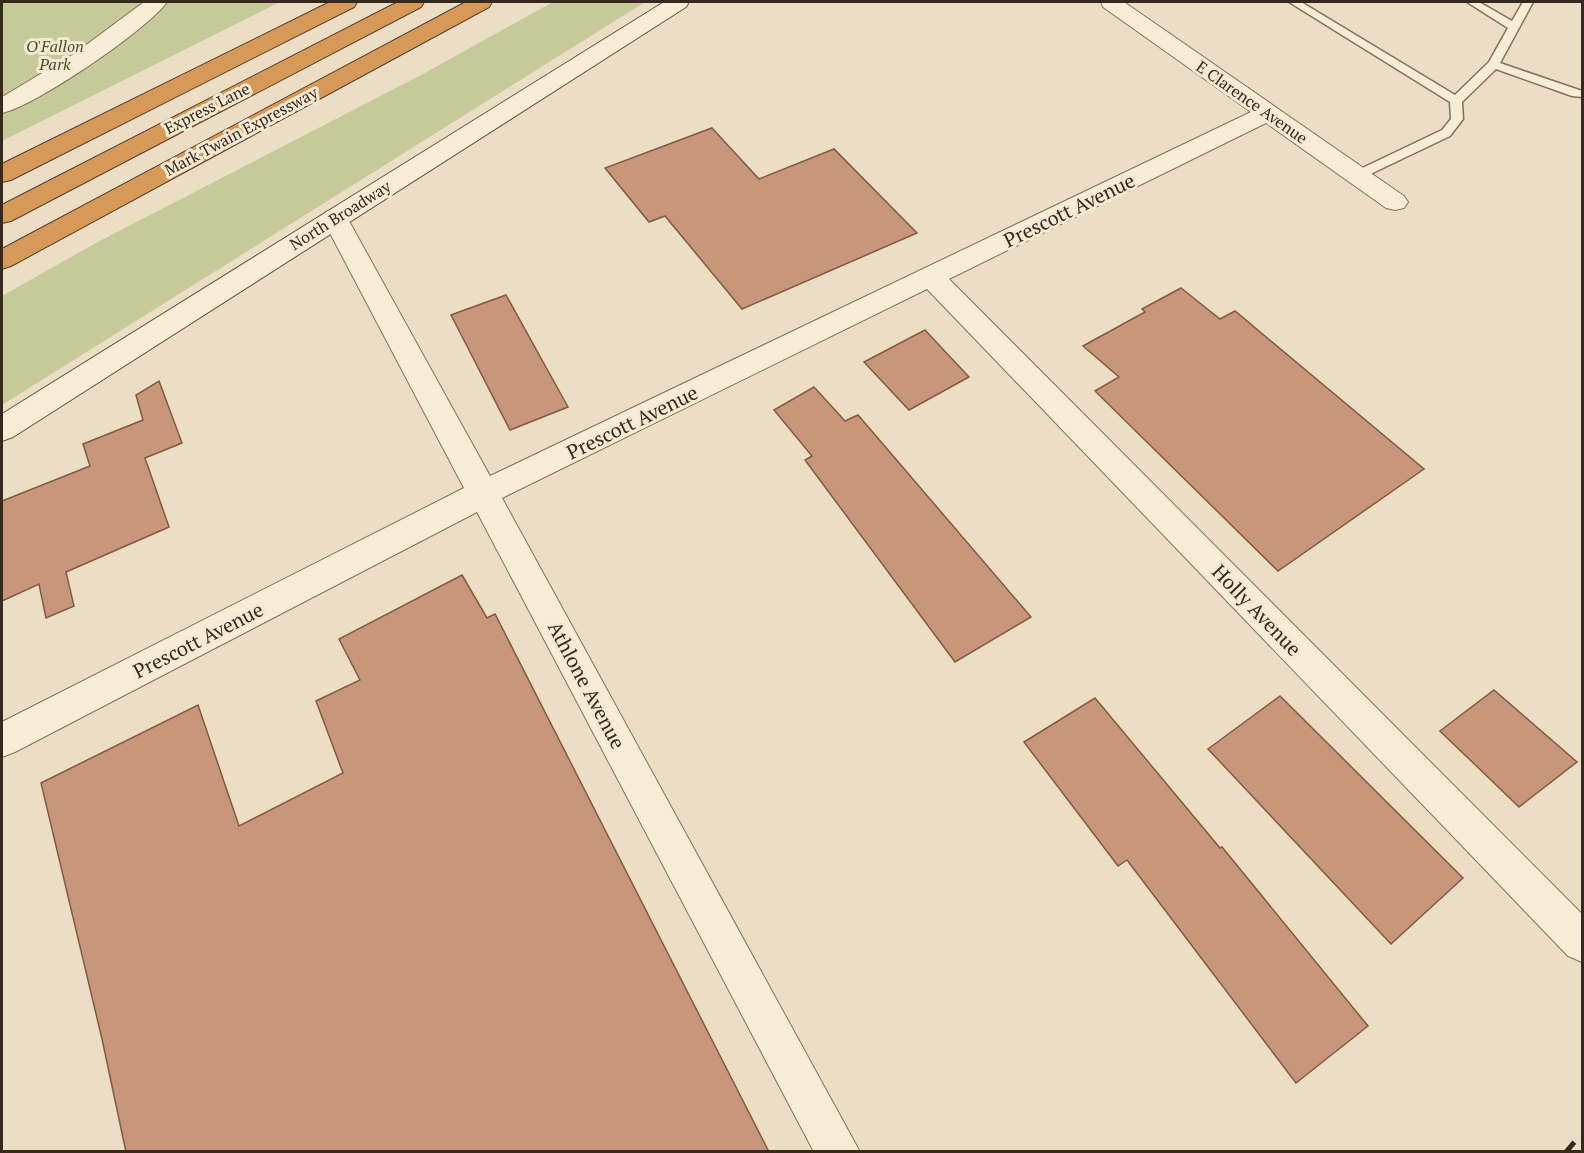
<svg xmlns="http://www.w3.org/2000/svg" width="1584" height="1153" font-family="'PT Serif',serif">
  <rect width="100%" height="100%" fill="#ecdec4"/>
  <g fill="#c6c998">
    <path d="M 2,2 L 280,2 L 2,141 Z"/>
    <path d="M 553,2 L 645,2 L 2,405 L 2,296 L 94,244 L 423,74 Z"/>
  </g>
  <g fill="#c8977b" stroke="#845942" stroke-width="1.5">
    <path d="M 712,128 L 759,179 L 834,149 L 917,233 L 742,309 L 665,216 L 649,222 L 605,168 Z"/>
    <path d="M 1181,288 L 1220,319 L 1235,311 L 1424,469 L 1278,571 L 1095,391 L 1119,377 L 1083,346 L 1145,312 L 1142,309 Z"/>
    <path d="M 506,295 L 568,407 L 510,430 L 451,315 Z"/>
    <path d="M 925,330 L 969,377 L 909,410 L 864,362 Z"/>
    <path d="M 159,381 L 182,443 L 145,458 L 169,527 L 66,572 L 74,606 L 46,618 L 39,584 L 2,601 L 2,501 L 90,466 L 83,444 L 143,420 L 136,395 Z"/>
    <path d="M 814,387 L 845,421 L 858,415 L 1031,617 L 955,662 L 805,460 L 812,456 L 774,410 Z"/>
    <path d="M 462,575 L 487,618 L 495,614 L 769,1152 L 126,1152 L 102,1039 L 41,783 L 198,705 L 239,826 L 343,773 L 316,701 L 360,680 L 339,639 Z"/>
    <path d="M 1494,690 L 1577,762 L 1519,807 L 1440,731 Z"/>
    <path d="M 1280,696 L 1463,878 L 1391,944 L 1208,749 Z"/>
    <path d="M 1095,698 L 1220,848 L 1222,847 L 1368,1026 L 1296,1083 L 1127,860 L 1118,866 L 1024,742 Z"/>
  </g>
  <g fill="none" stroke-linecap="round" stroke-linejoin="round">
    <defs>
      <path id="lane" d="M 1289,2 L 1301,2 L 1455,95 L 1489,62 L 1508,28 L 1467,2 L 1479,2 L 1512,21 L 1523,2 L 1533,2 L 1500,63 L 1582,91 L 1582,97 L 1572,96 L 1496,69 L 1462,102 L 1463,119 L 1450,136 L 1360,179 L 1352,179 L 1350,176 L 1352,173 L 1442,130 L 1451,119 L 1450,102 Z"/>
      <g id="street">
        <path d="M 144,2 L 167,2 C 148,29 34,107 2,113 L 2,97 L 74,54 Z"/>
        <path d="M 1101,2 L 1124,2 L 1404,196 L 1408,202 L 1404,208 L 1395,210 L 1386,208 L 1266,123 L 949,279 L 1582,914 L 1582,962 L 1568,956 L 927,289 L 502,498 L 860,1152 L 814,1152 L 477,512 L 15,752 L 2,757 L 2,722 L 464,488 L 322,218 L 326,212 L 335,209 L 344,212 L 490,476 L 1251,112 L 1103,7 Z"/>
      </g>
      <path id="secondary" d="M 664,2 L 689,2 L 686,7 L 13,437 L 2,441 L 2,414 Z"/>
      <g id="highway">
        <path d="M 330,2 L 357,2 L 354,7 L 11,180 L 2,182 L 2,164 Z"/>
        <path d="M 398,2 L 424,2 L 421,7 L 11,221 L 2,223 L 2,205 Z"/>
        <path d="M 466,2 L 492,2 L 489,7 L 11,266 L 2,269 L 2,249 Z"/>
      </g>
    </defs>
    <use href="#lane" stroke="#856f5b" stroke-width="3"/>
    <use href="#street" stroke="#856f5b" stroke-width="2"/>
    <use href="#secondary" stroke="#67513e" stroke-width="2"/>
    <use href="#highway" stroke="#533e2f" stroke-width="2"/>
    <use href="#lane" fill="#f7ecd6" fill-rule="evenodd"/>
    <use href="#street" fill="#f7ecd6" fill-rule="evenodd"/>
    <use href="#secondary" fill="#f7ecd6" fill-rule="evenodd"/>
    <use href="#highway" fill="#d79958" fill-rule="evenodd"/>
    <path stroke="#36291e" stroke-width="5" stroke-dasharray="13 13" stroke-linecap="butt" d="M 1566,1152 L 1582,1133"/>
  </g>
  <g text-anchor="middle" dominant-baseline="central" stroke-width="6" stroke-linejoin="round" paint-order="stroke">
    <g font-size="16" font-style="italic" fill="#495226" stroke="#f4e9d3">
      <text x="55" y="46">O'Fallon<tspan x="55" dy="18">Park</tspan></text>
    </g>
    <g font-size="16" fill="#36291e" stroke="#f4e9d3">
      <text transform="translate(1252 102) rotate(35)">E Clarence Avenue</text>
      <text transform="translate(207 108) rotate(-27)">Express Lane</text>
      <text transform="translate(241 131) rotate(-28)">Mark Twain Expressway</text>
      <text transform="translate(340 215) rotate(-32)">North Broadway</text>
    </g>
    <g font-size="20" fill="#36291e" stroke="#f4e9d3">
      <text transform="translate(1069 210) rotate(-26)">Prescott Avenue</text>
      <text transform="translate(632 422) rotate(-26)">Prescott Avenue</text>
      <text transform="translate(1257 610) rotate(46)">Holly Avenue</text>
      <text transform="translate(198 640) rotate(-27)">Prescott Avenue</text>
      <text transform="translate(587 685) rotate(62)">Athlone Avenue</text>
    </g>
  </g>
  <rect width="1584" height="1153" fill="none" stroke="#36291e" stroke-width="6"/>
</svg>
